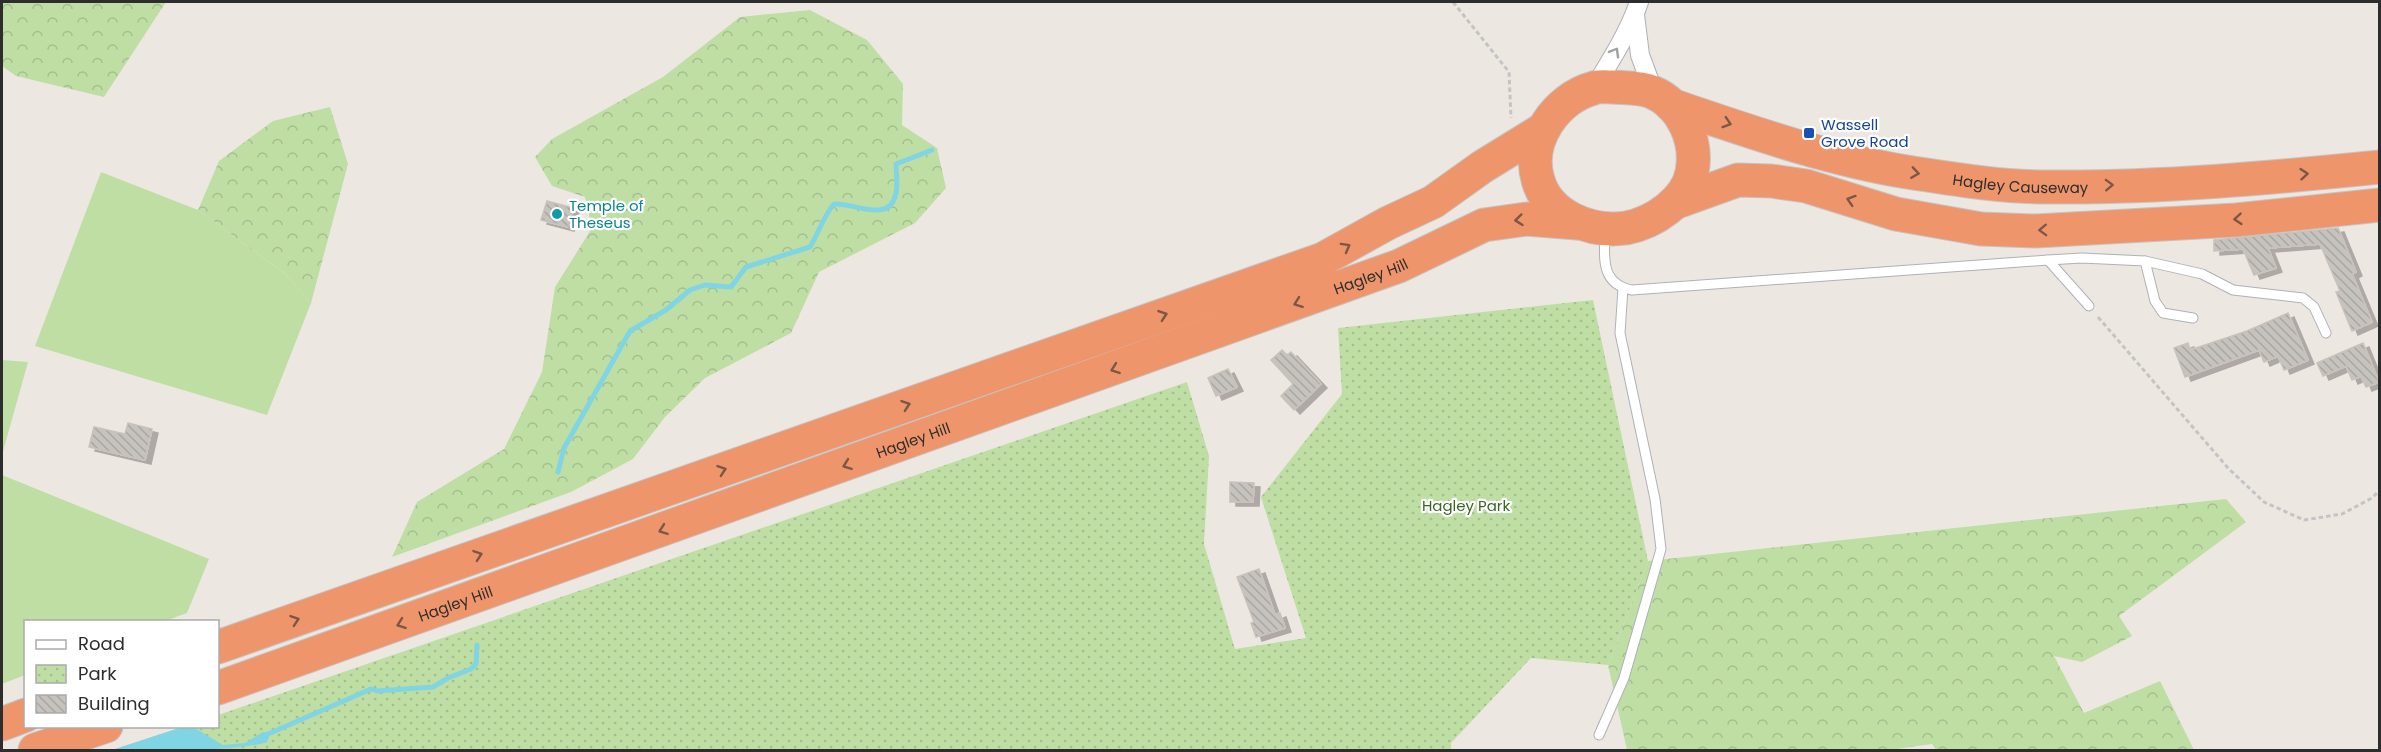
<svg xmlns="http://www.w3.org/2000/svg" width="2381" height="752" font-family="Poppins,sans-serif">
  <defs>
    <pattern id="forest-crowns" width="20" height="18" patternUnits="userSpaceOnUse" patternTransform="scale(1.5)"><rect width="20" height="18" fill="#bfdea4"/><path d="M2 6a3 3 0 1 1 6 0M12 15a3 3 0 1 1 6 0" fill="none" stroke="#a4bf8e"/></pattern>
    <pattern id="park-dots" width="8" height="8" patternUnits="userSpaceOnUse" patternTransform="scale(1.5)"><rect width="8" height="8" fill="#bfdea4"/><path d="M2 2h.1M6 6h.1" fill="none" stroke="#a4bf8e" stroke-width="1.8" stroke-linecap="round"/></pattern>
    <pattern id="building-back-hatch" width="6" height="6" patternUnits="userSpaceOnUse" patternTransform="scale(1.5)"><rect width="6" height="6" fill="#c6c2bd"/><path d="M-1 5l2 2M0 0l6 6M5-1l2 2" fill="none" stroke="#aaa7a3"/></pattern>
    <filter id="shadow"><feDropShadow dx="6" dy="4" stdDeviation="0" flood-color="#0004"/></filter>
  </defs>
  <rect width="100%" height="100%" fill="#ede7e2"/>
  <g fill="#bfdea4">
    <path d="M 101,172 L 198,210 L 284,273 L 311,303 L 267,415 L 35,346 Z"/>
    <path d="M 2,360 L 28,362 L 2,455 Z"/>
    <path d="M 2,475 L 209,559 L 187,613 L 165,621 L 26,622 L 25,675 L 2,684 Z"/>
  </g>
  <g fill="url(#forest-crowns)">
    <path d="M 2,2 L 166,2 L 104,97 L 16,76 L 2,66 Z"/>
    <path d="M 810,10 L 867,40 L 903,84 L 902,125 L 937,148 L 946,188 L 915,223 L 819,272 L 791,333 L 705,378 L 665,417 L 633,459 L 571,492 L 392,557 L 417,502 L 504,449 L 542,372 L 555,287 L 592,228 L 585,197 L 552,186 L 535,157 L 552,139 L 663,77 L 740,17 Z"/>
    <path d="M 330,107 L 348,164 L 311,303 L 284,273 L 198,210 L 219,161 L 273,121 Z"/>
    <path d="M 2226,499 L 2246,522 L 2119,616 L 2132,636 L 2082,662 L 2054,656 L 2084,713 L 2160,681 L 2194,750 L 1936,750 L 1932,744 L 1890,750 L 1627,750 L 1608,665 L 1648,561 Z"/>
  </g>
  <path fill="url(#park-dots)" d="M 1593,300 L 1648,561 L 1608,665 L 1531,658 L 1451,743 L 1451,750 L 112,750 L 183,727 L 218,726 L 218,715 L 1187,382 L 1209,456 L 1204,544 L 1235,649 L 1306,638 L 1261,497 L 1342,394 L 1338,328 Z"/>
  <path fill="#80d5e4" d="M 193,727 L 223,745 L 245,743 L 263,732 L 267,732 L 269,737 L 267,742 C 238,752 149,751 112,750 L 179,728 Z"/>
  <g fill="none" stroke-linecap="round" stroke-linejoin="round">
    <g stroke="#80d5e4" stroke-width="5">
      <path d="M 558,472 L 564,448 L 630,331 L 666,310 L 690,290 L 705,285 L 731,287 L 746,267 L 810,247 C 819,232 823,217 834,204 C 853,202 890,225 896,193 C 898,184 896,173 896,164 L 932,150"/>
      <path d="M 268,734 L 371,689 L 377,691 L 433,687 L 448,678 L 471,669 L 476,664 L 477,645"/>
    </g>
  </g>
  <g fill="url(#building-back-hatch)" stroke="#c9c2bb" stroke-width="1.5" filter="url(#shadow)">
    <path d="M 547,201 L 573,208 L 568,227 L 541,220 Z"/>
    <path d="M 2338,228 L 2356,272 L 2352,274 L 2372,322 L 2352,331 L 2336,292 L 2340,291 L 2320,244 L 2268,248 L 2276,268 L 2254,275 L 2243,249 L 2214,251 L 2214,240 Z"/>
    <path d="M 2288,313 L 2308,360 L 2284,370 L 2278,356 L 2264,362 L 2259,350 L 2185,377 L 2174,348 L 2188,343 L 2190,350 L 2247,331 Z"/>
    <path d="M 2363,343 L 2379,382 L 2366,387 L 2361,376 L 2352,380 L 2346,366 L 2323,376 L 2317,363 Z"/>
    <path d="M 1282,350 L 1287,355 L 1291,352 L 1321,384 L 1294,410 L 1281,396 L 1293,384 L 1271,360 Z"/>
    <path d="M 1228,369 L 1237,387 L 1216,396 L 1208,378 Z"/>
    <path d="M 128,423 L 152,429 L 145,460 L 89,447 L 94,427 L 125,434 Z"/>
    <path d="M 1230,482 L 1254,483 L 1253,502 L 1230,502 Z"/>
    <path d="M 1259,569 L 1275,615 L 1280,613 L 1285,628 L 1256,637 L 1251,623 L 1254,622 L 1237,577 Z"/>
  </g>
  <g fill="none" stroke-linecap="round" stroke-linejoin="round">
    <defs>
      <g id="lane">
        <path d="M 1605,234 C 1604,259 1601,284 1632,290 L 2048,260 L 2089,306"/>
        <path d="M 2048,260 L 2082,258 L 2145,261 L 2202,274 L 2233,290 L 2303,298 L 2314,307 L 2326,333"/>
        <path d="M 2145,261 L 2155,301 L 2163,313 L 2193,318"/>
        <path d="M 1599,735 L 1624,678 L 1661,549 L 1655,499 L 1620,333 L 1623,288"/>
      </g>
      <g id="street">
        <path d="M 1635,15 L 1640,55 L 1654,93"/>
        <path d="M 1594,88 C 1611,60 1629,32 1639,2"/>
      </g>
      <g id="highway">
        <path d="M 1612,87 C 1625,88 1640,87 1652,92 C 1682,104 1698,141 1692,172 C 1687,201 1653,223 1626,228 C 1591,233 1548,216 1538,180 C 1526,141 1556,98 1594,88 C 1599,86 1606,87 1612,87 Z"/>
        <path id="s1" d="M 1671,105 C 1748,131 1827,159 1907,172 C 1953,179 2001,187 2048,187 C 2158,188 2270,178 2380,167"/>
        <path d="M 1674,203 L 1738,180 L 1771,181 L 1806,186 L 1896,214 L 1981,229 L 2036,231 L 2236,220 L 2380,205"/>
        <path d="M 218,647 L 1323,259 L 1388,223 L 1433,202 L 1482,167 L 1542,130"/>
        <path id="s2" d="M 218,688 L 1399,266 L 1484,225 L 1526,219 L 1577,223"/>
        <path d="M 2,724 L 26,715"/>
        <path d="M 35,750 L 106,726"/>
      </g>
    </defs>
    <use href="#lane" stroke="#aeb1b8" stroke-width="11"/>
    <use href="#street" stroke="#aeb1b8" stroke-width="20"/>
    <use href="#highway" stroke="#c4c4c4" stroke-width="35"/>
    <g stroke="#c4c4c4" stroke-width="3" stroke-dasharray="4.5 3" stroke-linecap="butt">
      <path d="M 1453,2 L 1509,72 L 1511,118"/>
      <path d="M 2098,317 L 2228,468 L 2264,502 L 2304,520 L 2342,514 L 2372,498 L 2380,490"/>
    </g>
    <use href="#lane" stroke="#fff" stroke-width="9"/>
    <use href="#street" stroke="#fff" stroke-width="18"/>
    <use href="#highway" stroke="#ef956b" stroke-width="33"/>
  </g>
  <defs><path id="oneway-chevron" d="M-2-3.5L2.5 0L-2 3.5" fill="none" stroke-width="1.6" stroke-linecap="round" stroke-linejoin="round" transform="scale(1.5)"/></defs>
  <use stroke="#a0a0a0" href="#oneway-chevron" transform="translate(1615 52) rotate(-60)"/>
  <g stroke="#7b5746">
    <use href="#oneway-chevron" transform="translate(1727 123) rotate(18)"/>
    <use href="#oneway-chevron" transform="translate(1915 173) rotate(8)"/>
    <use href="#oneway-chevron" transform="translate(2304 174) rotate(-5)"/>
    <use href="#oneway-chevron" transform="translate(2109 185) rotate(-2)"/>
    <use href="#oneway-chevron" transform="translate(1851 200) rotate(-162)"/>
    <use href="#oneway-chevron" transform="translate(2238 219) rotate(175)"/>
    <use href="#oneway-chevron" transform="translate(1519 220) rotate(174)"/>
    <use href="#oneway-chevron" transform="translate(2043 230) rotate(178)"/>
    <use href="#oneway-chevron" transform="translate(1346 247) rotate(-29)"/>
    <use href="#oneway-chevron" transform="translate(1298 303) rotate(160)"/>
    <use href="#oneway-chevron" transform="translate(1163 315) rotate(-19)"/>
    <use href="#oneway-chevron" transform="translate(1115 369) rotate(160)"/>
    <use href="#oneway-chevron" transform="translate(906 405) rotate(-19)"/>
    <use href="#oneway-chevron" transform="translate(847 465) rotate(160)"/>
    <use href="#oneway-chevron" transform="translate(722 470) rotate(-19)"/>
    <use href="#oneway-chevron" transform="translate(663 530) rotate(160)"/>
    <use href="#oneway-chevron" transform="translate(478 555) rotate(-19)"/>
    <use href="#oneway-chevron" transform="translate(295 620) rotate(-19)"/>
    <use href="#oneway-chevron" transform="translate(401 624) rotate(160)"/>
  </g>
  <rect fill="#1a4fb4" stroke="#fff" stroke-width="2" x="1803" y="127" width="12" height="12" rx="3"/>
  <circle fill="#0f9aa8" stroke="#fff" stroke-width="2" cx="557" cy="214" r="6"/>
  <g text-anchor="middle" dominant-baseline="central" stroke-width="4.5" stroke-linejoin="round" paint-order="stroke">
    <g font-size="15" fill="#164399" stroke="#fff" text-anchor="start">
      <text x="1821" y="124">Wassell<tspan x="1821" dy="17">Grove Road</tspan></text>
    </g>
    <g font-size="15" fill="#2d2d2d" stroke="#fff">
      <text stroke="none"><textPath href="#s1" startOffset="360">Hagley Causeway</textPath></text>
      <text stroke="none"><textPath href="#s2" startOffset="1224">Hagley Hill</textPath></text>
      <text stroke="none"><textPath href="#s2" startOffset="738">Hagley Hill</textPath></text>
      <text stroke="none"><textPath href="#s2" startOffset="252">Hagley Hill</textPath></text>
    </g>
    <g font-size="15" fill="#0d838f" stroke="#fff" text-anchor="start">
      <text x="569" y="205">Temple of<tspan x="569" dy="17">Theseus</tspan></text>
    </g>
    <g font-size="15" fill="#396523" stroke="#fff">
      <text x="1466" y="505">Hagley Park</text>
    </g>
  </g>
  <rect width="2381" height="752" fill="none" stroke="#2d2d2d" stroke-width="6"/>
  <rect x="24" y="620" width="195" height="108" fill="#ffffff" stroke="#ababab" stroke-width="1.5"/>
  <rect x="36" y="640" width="30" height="9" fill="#ffffff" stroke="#ababab" stroke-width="1.5"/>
  <text x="78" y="650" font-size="18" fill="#2d2d2d">Road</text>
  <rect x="36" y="665" width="30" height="18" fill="url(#park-dots)" stroke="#ababab" stroke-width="1.5"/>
  <text x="78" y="680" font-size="18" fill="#2d2d2d">Park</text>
  <rect x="36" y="695" width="30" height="18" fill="url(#building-back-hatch)" stroke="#ababab" stroke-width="1.5"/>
  <text x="78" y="710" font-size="18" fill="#2d2d2d">Building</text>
</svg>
